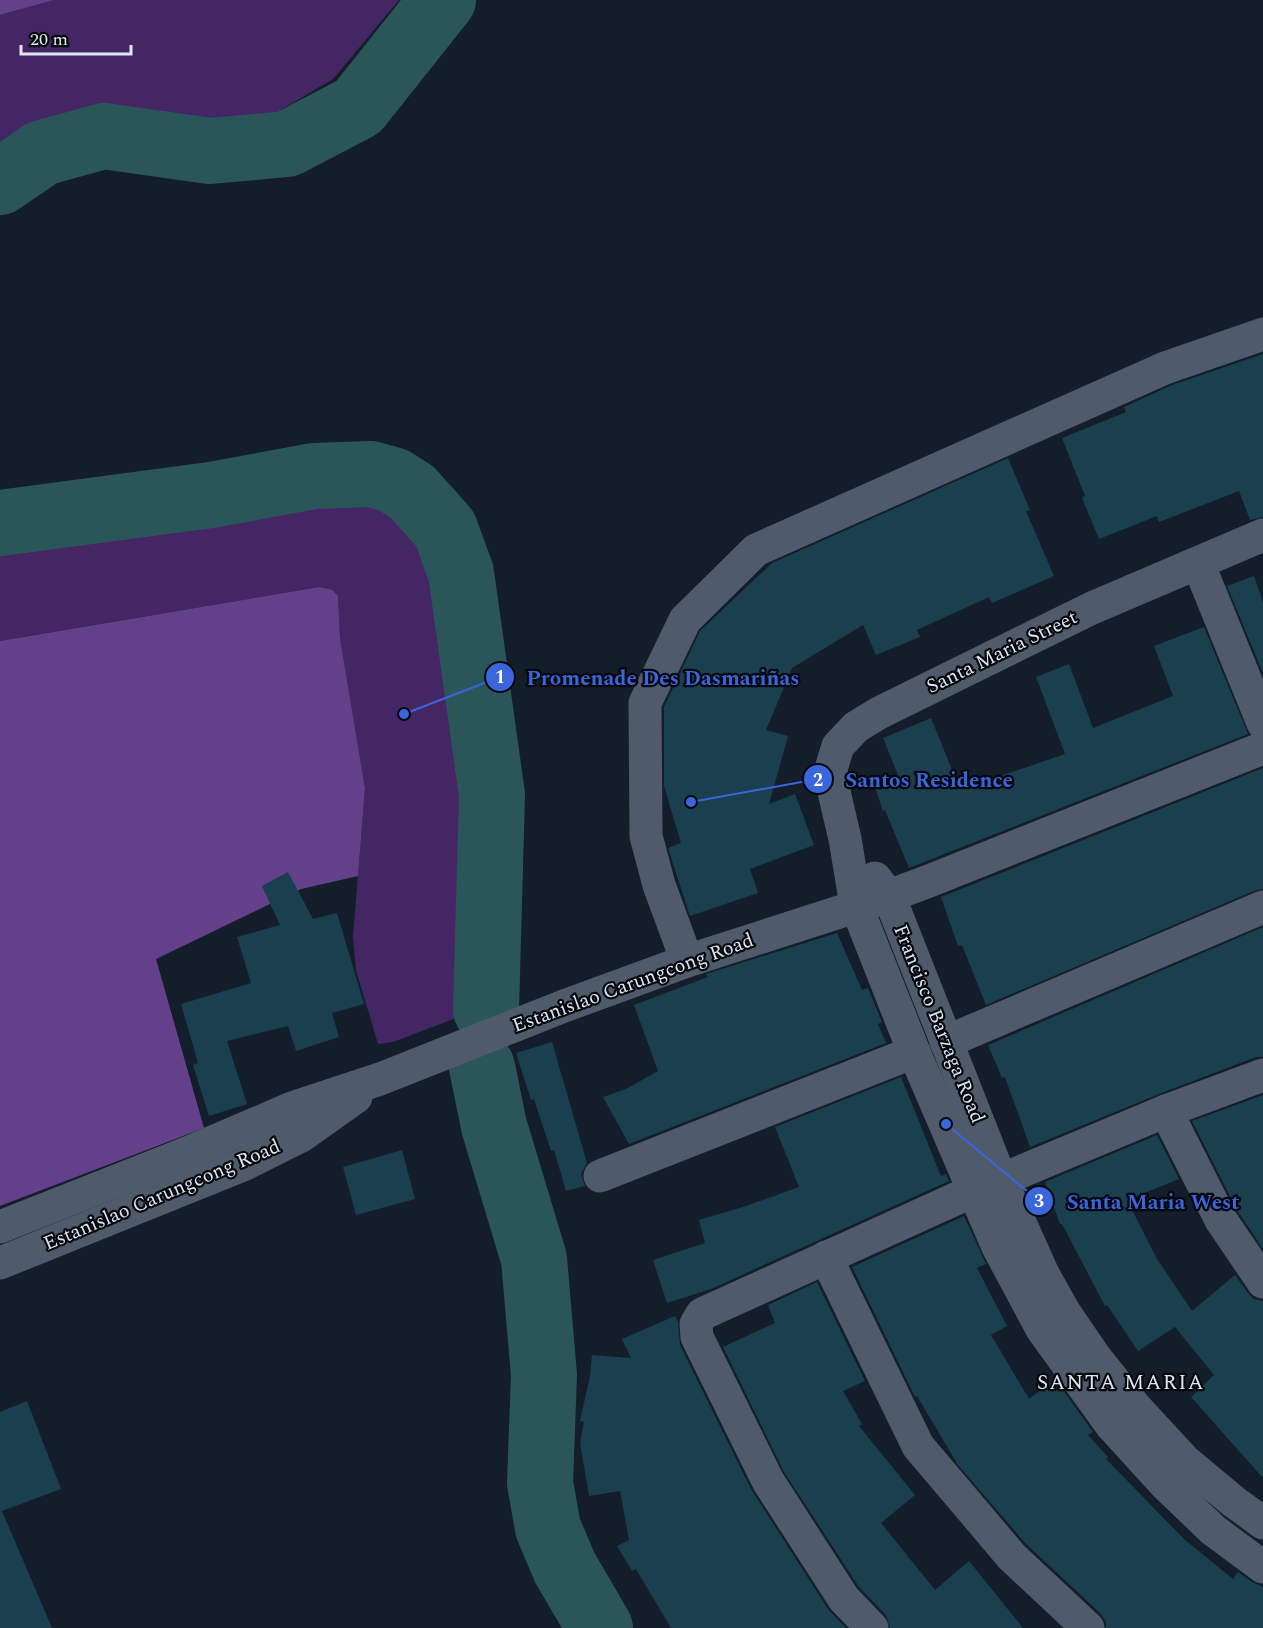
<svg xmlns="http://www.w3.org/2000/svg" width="1263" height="1628" font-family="Spectral,serif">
  <rect width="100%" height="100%" fill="#141e2b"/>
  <g fill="#452665">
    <path d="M 54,0 L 399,0 L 333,79 L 274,114 L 212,125 L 133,112 L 97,110 L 62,118 L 16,140 L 0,153 L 0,15 Z"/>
    <path d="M 364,499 L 395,510 L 423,539 L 434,581 L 468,800 L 456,1018 L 393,1042 L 378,1044 L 356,970 L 353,937 L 365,788 L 340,638 L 338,596 L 319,587 L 0,641 L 0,549 L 212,520 L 317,500 Z"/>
  </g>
  <g fill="#64408b">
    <path d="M 0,0 L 54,0 L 0,15 Z"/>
    <path d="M 319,587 L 332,590 L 338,596 L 340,638 L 365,788 L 358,876 L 301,889 L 156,959 L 204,1128 L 0,1206 L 0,641 Z"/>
  </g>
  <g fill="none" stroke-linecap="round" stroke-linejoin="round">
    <g stroke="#2a5659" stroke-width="66">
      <path d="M 0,182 L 42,153 L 104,136 L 210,151 L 287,144 L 358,107 L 443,0"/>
      <path d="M 0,523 L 211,495 L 314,476 L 371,474 L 393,480 L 412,492 L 445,529 L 461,573 L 492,795 L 486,1010"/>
      <path d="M 482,1067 L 494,1126 L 534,1259 L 544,1375 L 540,1483 L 548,1528 L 565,1568 L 600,1628"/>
    </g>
  </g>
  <g fill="#1a3f4e">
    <path d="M 1263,354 L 1263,517 L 1250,520 L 1239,491 L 1159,522 L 1157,516 L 1099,539 L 1082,498 L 1085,496 L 1062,438 L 1126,412 L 1124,407 L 1172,385 Z"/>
    <path d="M 1008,458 L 1030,510 L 1026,511 L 1054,576 L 992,603 L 989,597 L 917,630 L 920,637 L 876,655 L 863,625 L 792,668 L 766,730 L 788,736 L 769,804 L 795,794 L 814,845 L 750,869 L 758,893 L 690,916 L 668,848 L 681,843 L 664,786 L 664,707 L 700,631 L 772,563 Z"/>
    <path d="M 1254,576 L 1263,602 L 1263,673 L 1227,586 Z"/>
    <path d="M 1204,627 L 1248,734 L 909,868 L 885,810 L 883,811 L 874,784 L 898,775 L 883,738 L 931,718 L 959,787 L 990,774 L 992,779 L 1065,754 L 1036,677 L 1069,664 L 1093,728 L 1173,696 L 1154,646 Z"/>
    <path d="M 1263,768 L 1263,889 L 1256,890 L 986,1005 L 962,945 L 958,946 L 941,897 Z"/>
    <path d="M 288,872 L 313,919 L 337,913 L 364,1004 L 332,1013 L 339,1037 L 296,1051 L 288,1026 L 227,1041 L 247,1104 L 209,1116 L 193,1065 L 198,1063 L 181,1004 L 251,983 L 237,937 L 280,925 L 262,886 Z"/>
    <path d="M 1263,927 L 1263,1057 L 1256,1057 L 1159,1094 L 1030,1147 L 1005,1077 L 1002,1078 L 988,1045 Z"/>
    <path d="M 837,933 L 862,990 L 868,988 L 882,1022 L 878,1024 L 886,1043 L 629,1144 L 603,1097 L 626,1089 L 658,1071 L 634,1005 L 708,977 L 706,974 Z"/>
    <path d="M 552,1042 L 587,1163 L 581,1174 L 585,1186 L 566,1191 L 554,1150 L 551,1151 L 534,1099 L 531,1100 L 516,1053 Z"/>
    <path d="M 901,1077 L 941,1176 L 946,1174 L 949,1181 L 711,1289 L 667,1303 L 653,1260 L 705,1243 L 699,1220 L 743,1207 L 799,1187 L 775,1127 Z"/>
    <path d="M 1263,1095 L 1263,1249 L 1237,1210 L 1192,1121 Z"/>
    <path d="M 1157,1135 L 1179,1179 L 1127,1200 L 1157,1259 L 1192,1311 L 1235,1275 L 1248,1293 L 1254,1299 L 1263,1301 L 1263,1478 L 1191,1397 L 1214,1375 L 1175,1327 L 1138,1351 L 1107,1305 L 1105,1306 L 1062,1224 L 1060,1224 L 1045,1182 Z"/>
    <path d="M 402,1150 L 415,1199 L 356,1215 L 343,1167 Z"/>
    <path d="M 964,1216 L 986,1264 L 977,1268 L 1007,1326 L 991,1335 L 1029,1399 L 1055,1379 L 1093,1432 L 1088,1435 L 1108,1457 L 1106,1459 L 1184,1539 L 1233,1579 L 1238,1572 L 1252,1582 L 1263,1587 L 1263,1628 L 1106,1628 L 1106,1622 L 1101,1614 L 1026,1544 L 958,1465 L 917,1396 L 915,1397 L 852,1267 Z"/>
    <path d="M 817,1282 L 865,1381 L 843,1391 L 862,1424 L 859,1426 L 915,1495 L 881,1523 L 935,1590 L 969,1561 L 1023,1628 L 890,1628 L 886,1615 L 859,1587 L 784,1472 L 723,1347 L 775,1323 L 768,1305 Z"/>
    <path d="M 675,1316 L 678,1322 L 680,1345 L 751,1489 L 828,1609 L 846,1628 L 671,1628 L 636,1569 L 632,1571 L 617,1546 L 629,1540 L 620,1491 L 589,1496 L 580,1443 L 584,1422 L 580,1421 L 590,1376 L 592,1355 L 631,1358 L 622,1339 Z"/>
    <path d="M 27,1401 L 61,1489 L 2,1511 L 52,1628 L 0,1628 L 0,1412 Z"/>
  </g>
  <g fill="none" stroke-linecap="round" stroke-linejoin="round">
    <g stroke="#4f5b6a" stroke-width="33">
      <path d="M 1263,535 L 1092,608 L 879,713 L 856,727 L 838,746 L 831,769 L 835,796 L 845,839 L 856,905 L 914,1052 L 998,1247 L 1042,1329 L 1112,1426 L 1164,1483 L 1213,1530 L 1263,1567"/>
      <path d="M 1198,563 L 1263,723"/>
      <path d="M 875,878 L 889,896 L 1001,1180 L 1043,1274 L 1065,1313 L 1095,1357 L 1136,1408 L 1185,1461 L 1233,1501 L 1263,1523"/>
      <path d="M 687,961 L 659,885 L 646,836 L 645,703 L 685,620 L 756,550 L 1165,368 L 1263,334"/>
      <path d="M 946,1042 L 1263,907"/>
      <path d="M 1166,1111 L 1221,1220 L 1263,1282"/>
      <path d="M 600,1176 L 914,1052"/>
      <path d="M 1001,1180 L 1166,1111 L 1263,1075"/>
      <path d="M 0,1227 L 192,1151 L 292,1108 L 380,1079 L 564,1006 L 687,961 L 889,896 L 929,881 L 1263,748"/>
      <path d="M 826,1257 L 918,1446 L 1012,1557 L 1088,1628"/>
      <path d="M 0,1263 L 243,1165 L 301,1136 L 356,1097"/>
      <path d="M 872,1628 L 844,1599 L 768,1481 L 697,1337 L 696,1324 L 702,1314 L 973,1191"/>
    </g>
  </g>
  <g text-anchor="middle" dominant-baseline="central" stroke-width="4.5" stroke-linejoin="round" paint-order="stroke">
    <g font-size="20" fill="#dfe6ef" stroke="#05080d">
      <text transform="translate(1002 652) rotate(-26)">Santa Maria Street</text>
      <text transform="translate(633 983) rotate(-20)">Estanislao Carungcong Road</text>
      <text transform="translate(939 1024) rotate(68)">Francisco Barzaga Road</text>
      <text transform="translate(162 1195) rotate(-23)">Estanislao Carungcong Road</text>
    </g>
    <g font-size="21" letter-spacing="1.5" fill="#dfe6ef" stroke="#05080d">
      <text x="1121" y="1383">SANTA MARIA</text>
    </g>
  </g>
  <path fill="none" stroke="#3a65db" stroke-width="2" d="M404 714L500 677M691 802L818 779M946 1124L1039 1201"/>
  <g fill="#3a65db" stroke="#05080d" stroke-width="2">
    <circle cx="404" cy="714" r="6"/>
    <circle cx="691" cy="802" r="6"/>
    <circle cx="946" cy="1124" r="6"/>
    <circle cx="500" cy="677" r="15"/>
    <circle cx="818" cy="779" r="15"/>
    <circle cx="1039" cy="1201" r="15"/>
  </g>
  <g font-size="18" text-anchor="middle" font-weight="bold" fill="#fff">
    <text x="500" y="683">1</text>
    <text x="818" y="786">2</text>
    <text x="1039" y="1207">3</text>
  </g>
  <g font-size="21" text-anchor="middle" font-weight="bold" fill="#3a65db" stroke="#05080d" stroke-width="4.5" stroke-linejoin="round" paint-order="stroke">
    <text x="663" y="685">Promenade Des Dasmariñas</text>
    <text x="929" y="787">Santos Residence</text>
    <text x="1153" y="1209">Santa Maria West</text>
  </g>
  <path d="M21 45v9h110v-9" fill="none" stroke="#dfe6ef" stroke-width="3"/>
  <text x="30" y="45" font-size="18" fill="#dfe6ef" stroke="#05080d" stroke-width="4.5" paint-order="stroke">20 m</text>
</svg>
